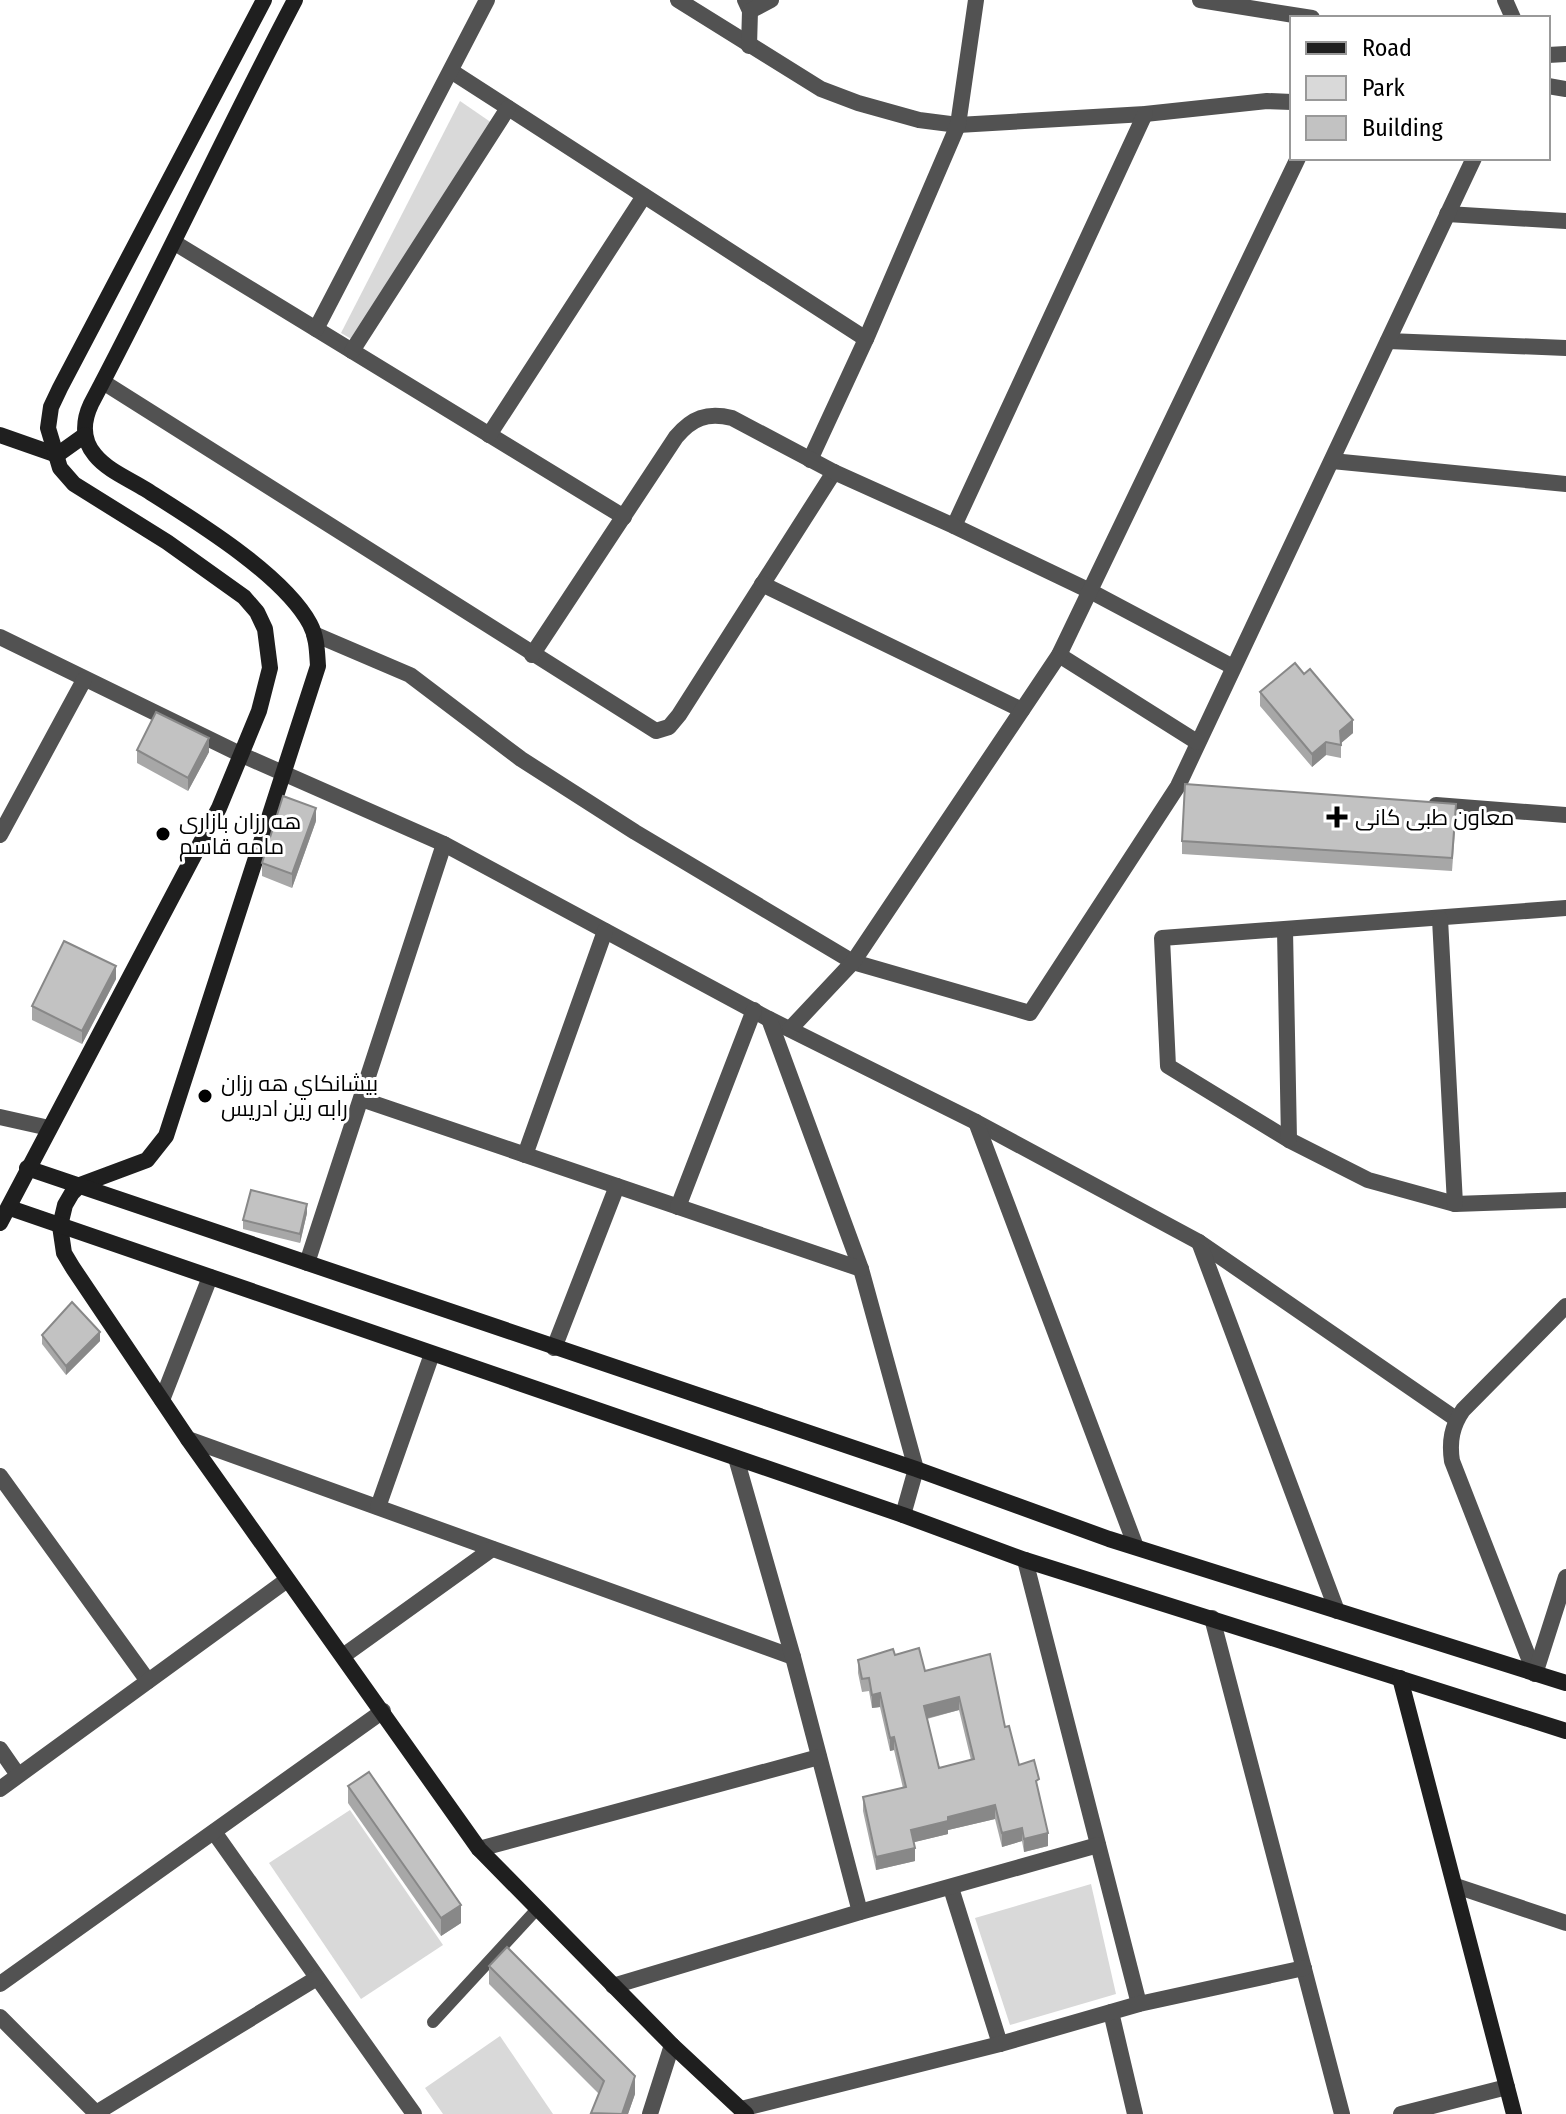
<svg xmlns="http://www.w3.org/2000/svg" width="1566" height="2114" font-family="'Fira Sans Condensed',Cairo,sans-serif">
  <rect width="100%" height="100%" fill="#fff"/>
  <g fill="#d9d9d9">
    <path d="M 460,101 L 492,123 L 353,340 L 341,333 Z"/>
    <path d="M 350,1810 L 443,1945 L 361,1999 L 269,1863 Z"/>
    <path d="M 1091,1884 L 1116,1994 L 1010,2025 L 975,1918 Z"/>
    <path d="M 500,2036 L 553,2114 L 443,2114 L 425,2088 Z"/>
  </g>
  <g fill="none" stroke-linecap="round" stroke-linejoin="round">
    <path stroke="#525252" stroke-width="12" d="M 433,2022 L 537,1909"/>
    <g stroke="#525252" stroke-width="16">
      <path d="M 678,0 L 821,89 L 858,103 L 919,120 L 958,125 L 1145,114 L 1267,101 L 1292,102"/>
      <path d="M 745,0 L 750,11 L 749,46"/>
      <path d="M 1200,0 L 1312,18"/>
      <path d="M 1505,0 L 1513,18"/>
      <path d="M 750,11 L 771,0"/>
      <path d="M 1548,55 L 1566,54"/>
      <path d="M 451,71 L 866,339"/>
      <path d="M 1548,86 L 1566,89"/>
      <path d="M 1145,114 L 954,526 L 1090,591 L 1233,667"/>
      <path d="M 1447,214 L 1566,221"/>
      <path d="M 175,243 L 624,517"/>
      <path d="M 316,329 L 487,0"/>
      <path d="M 1388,341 L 1566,348"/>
      <path d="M 352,351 L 508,108"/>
      <path d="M 103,382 L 656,731 L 669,727 L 679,715 L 834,472"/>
      <path d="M 489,435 L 644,196"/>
      <path d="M 810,460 L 866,339 L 958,125 L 976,0"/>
      <path d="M 1332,461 L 1566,484"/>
      <path d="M 762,584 L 1022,710"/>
      <path d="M 314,634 L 410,675 L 521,759 L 635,832 L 853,962 L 1030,1013 L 1178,786 L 1474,158"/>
      <path d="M 0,637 L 242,755 L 444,844 L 769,1019 L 976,1122 L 1199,1242 L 1456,1419"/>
      <path d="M 532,655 L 676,437 C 692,418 707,412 732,418 L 834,472 L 954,526"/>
      <path d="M 1059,655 L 1197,742"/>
      <path d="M 1436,805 L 1566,815"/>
      <path d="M 0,835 L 84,680"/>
      <path d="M 1566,908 L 1162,938 L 1168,1066 L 1289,1140 L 1368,1180 L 1455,1204 L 1566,1200"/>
      <path d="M 1440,919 L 1455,1204"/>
      <path d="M 1285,930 L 1289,1140"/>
      <path d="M 769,1019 L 861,1269 L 916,1469 L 903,1515"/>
      <path d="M 790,1029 L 853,962 L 1059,655 L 1298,158"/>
      <path d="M 361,1099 L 861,1269"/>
      <path d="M 0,1117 L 49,1128"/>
      <path d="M 976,1122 L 1136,1547"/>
      <path d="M 525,1155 L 605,931"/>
      <path d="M 678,1207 L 754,1010"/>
      <path d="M 1199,1242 L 1337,1611"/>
      <path d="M 307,1263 L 444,844"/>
      <path d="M 554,1348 L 617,1186"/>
      <path d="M 162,1400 L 210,1277"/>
      <path d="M 188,1439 L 793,1657"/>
      <path d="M 736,1458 L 793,1657 L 860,1912"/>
      <path d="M 0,1476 L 148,1681"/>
      <path d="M 378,1507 L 432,1354"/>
      <path d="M 1025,1560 L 1139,2004"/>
      <path d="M 1212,1618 L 1342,2114"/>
      <path d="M 343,1656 L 492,1549"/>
      <path d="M 1535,1674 L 1452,1461 C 1449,1441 1452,1426 1463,1410 L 1566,1306"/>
      <path d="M 1535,1674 L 1566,1577"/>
      <path d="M 0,1749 L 18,1775"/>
      <path d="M 0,1789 L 287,1580"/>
      <path d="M 214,1832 L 414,2114"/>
      <path d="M 479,1849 L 819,1757"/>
      <path d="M 1456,1886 L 1566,1923"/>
      <path d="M 951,1888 L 1000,2044"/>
      <path d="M 0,1984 L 383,1711"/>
      <path d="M 613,1986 L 860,1912 L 1098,1845"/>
      <path d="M 1111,2012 L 1135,2114"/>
      <path d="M 0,2017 L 97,2114"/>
      <path d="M 741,2109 L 1000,2044 L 1139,2004 L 1304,1968"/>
      <path d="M 96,2113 L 317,1978"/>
      <path d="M 650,2114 L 672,2045"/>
      <path d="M 1401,2114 L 1507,2087"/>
    </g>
    <g stroke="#1f1f1f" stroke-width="16">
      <path d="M 295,0 C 225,133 162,270 91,404 C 83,421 82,440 95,455 C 107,470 129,479 145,489 C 194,520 283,574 310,624 C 317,637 317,652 318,666 L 166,1136 L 147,1160 L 80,1185 L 72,1193 L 65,1205 L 60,1226 L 64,1253 L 73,1268 L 188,1439 L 479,1849 L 672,2045 L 746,2114"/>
      <path d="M 0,435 L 57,455 L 85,435"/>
      <path d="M 27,1168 L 916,1469 L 1109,1539 L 1566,1683"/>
      <path d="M 10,1208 L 903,1515 L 1025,1560 L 1566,1731"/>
      <path d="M 0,1223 L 219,808 L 259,711 L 270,668 L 265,629 L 257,612 L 244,597 L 167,542 L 74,484 L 60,468 L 48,428 L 51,407 L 60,388 L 264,0"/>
      <path d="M 1400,1678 L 1514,2114"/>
    </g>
  </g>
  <g fill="#a7a7a7" fill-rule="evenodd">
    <path d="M 1260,692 L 1353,733 L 1341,743 L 1341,758 L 1326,755 L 1312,767 L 1260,706 Z"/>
    <path d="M 137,750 L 209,752 L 188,791 L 137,763 Z"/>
    <path d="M 1456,818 L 1452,871 L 1182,854 L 1182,841 Z"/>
    <path d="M 316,821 L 292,888 L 262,876 L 262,863 Z"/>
    <path d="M 116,979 L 82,1044 L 32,1020 L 32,1006 Z"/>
    <path d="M 307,1213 L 300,1243 L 243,1229 L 243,1220 Z"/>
    <path d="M 42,1335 L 100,1341 L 66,1375 L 42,1344 Z"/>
    <path d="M 895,1655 L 925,1671 L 1005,1727 L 1019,1765 L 1039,1793 L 1048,1846 L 1024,1852 L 1022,1841 L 1002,1847 L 995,1819 L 948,1830 L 948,1834 L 914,1842 L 915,1861 L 876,1870 L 863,1811 L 863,1797 L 903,1788 L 894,1750 L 890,1751 L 880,1707 L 872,1708 L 869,1691 L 862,1692 L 858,1673 L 858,1660 ZM 959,1710 L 971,1760 L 939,1768 L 927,1719 Z"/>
    <path d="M 348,1786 L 461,1923 L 441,1936 L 348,1803 Z"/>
    <path d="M 489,1966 L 635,2094 L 628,2114 L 591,2114 L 599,2094 L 489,1984 Z"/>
  </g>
  <g fill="#888">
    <path d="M 1353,720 L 1353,733 L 1340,744 L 1340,731 Z"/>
    <path d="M 209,738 L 209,752 L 188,791 L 188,778 Z"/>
    <path d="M 1326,742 L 1326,755 L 1312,767 L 1312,754 Z"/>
    <path d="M 316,808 L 316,821 L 292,888 L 292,874 Z"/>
    <path d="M 116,966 L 116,979 L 82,1044 L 82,1031 Z"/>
    <path d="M 307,1204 L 307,1213 L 300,1243 L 300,1234 Z"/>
    <path d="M 100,1332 L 100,1341 L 66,1375 L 66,1366 Z"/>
    <path d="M 880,1693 L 880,1707 L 872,1708 L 872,1695 Z"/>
    <path d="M 959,1697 L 959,1710 L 924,1719 L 924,1706 Z"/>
    <path d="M 894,1737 L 894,1750 L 890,1751 L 890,1738 Z"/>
    <path d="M 995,1805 L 995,1819 L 948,1830 L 948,1834 L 911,1843 L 911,1830 L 948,1817 Z"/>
    <path d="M 1022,1828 L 1022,1841 L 1002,1847 L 1002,1833 Z"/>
    <path d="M 1048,1833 L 1048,1846 L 1024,1852 L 1024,1839 Z"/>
    <path d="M 915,1848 L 915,1861 L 876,1870 L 876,1857 Z"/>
    <path d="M 461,1905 L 461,1923 L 441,1936 L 441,1918 Z"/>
    <path d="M 635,2076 L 635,2094 L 628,2114 L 622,2114 Z"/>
  </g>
  <g fill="#c2c2c2" stroke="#888" stroke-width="2" fill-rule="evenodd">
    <path d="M 1295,663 L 1304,674 L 1310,669 L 1353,720 L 1340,731 L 1341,745 L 1326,742 L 1312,754 L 1260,692 Z"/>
    <path d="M 156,712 L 209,738 L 188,778 L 137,750 Z"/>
    <path d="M 1185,784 L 1456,804 L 1452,858 L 1182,841 Z"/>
    <path d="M 283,796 L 316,808 L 292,874 L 262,863 Z"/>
    <path d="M 64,941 L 116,966 L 82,1031 L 32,1006 Z"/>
    <path d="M 251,1190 L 307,1204 L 300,1234 L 243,1220 Z"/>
    <path d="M 72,1302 L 100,1332 L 66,1366 L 42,1335 Z"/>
    <path d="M 919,1648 L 925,1671 L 990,1654 L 1005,1727 L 1009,1726 L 1019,1765 L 1034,1760 L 1039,1779 L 1036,1781 L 1048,1833 L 1024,1839 L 1022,1828 L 1002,1833 L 995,1805 L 948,1817 L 948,1821 L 911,1830 L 915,1848 L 876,1857 L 863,1797 L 906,1787 L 894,1737 L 890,1738 L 880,1693 L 872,1695 L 869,1678 L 862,1679 L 858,1660 L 893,1649 L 895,1655 ZM 959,1697 L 974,1759 L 939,1768 L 924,1706 Z"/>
    <path d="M 369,1772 L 461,1905 L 441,1918 L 348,1786 Z"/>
    <path d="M 507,1947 L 635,2076 L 622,2114 L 591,2113 L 604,2081 L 489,1966 Z"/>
  </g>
  <g fill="#000" stroke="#fff" stroke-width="3">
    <path d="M1333 805h8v8h8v8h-8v8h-8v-8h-8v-8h8z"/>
    <circle cx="163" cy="834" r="8"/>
    <circle cx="205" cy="1096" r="8"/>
  </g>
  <g text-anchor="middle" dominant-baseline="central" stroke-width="6" stroke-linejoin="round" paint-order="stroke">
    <g font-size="22" fill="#000" stroke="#fff" text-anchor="start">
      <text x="1355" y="817">معاون طبی کانی</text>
      <text x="179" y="821">هه رزان بازارى<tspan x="179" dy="25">مامه قاسم</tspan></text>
      <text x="221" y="1083">بيشانكاي هه رزان<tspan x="221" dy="25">رابه رين ادريس</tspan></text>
    </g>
  </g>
  <rect x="1290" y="16" width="260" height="144" fill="#ffffff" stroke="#999999" stroke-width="2"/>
  <rect x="1306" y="42" width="40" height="12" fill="#1f1f1f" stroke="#999999" stroke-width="2"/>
  <text x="1362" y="56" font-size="24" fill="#000000">Road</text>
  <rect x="1306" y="76" width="40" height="24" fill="#d9d9d9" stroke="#999999" stroke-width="2"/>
  <text x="1362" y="96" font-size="24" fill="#000000">Park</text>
  <rect x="1306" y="116" width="40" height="24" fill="#c2c2c2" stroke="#999999" stroke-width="2"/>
  <text x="1362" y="136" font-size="24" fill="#000000">Building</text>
</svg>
